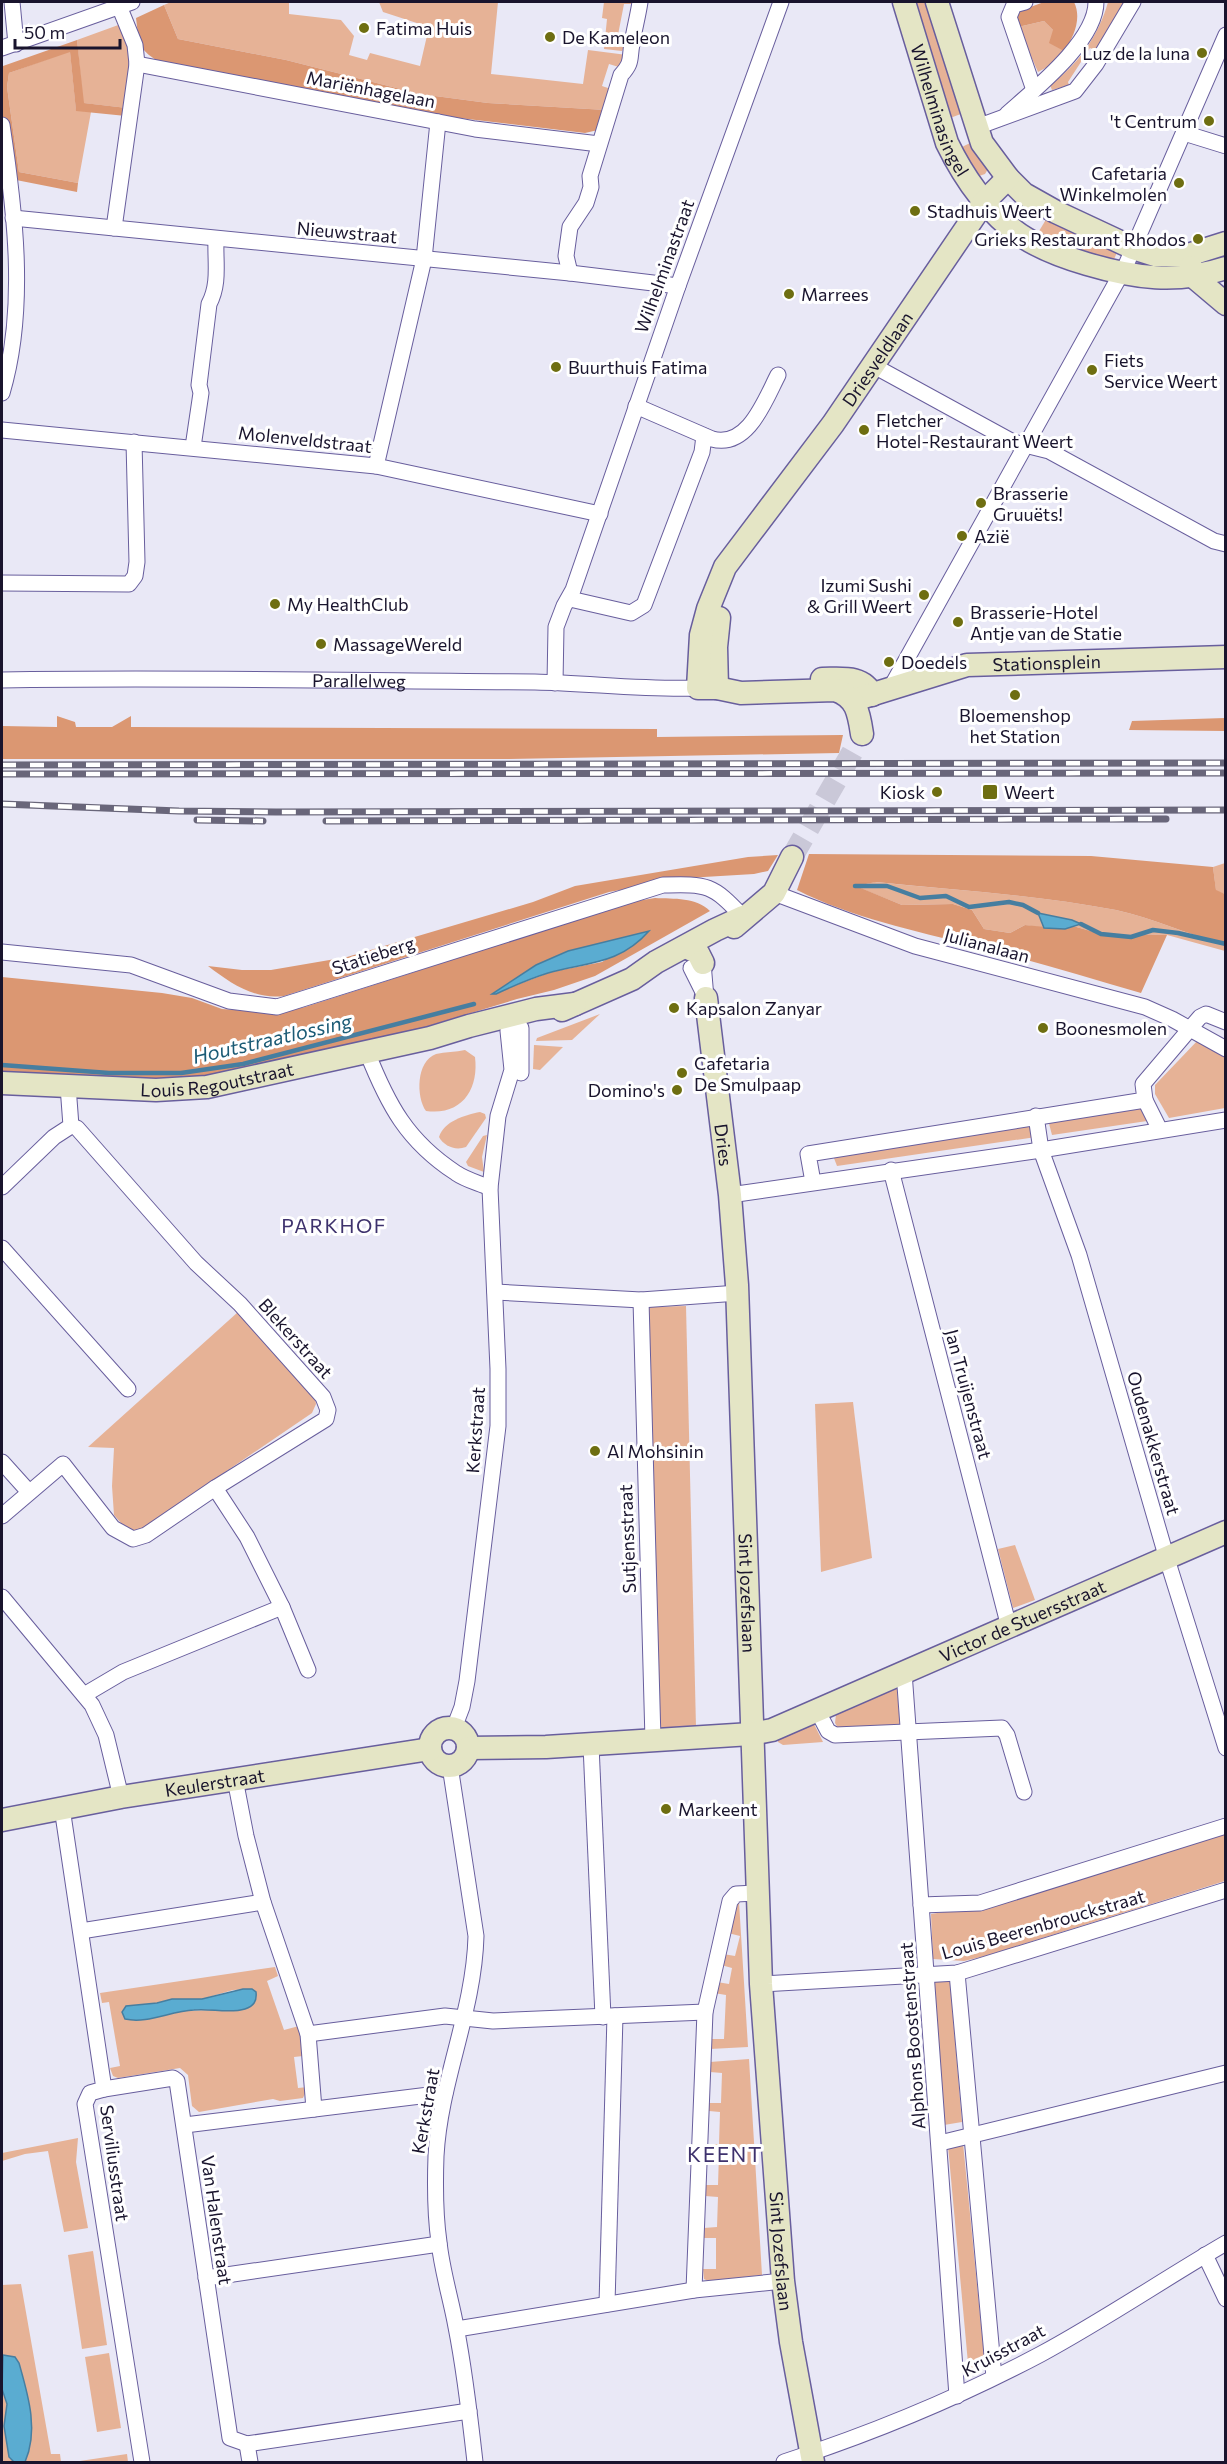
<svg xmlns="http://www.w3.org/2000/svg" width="1227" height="2464" font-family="Commissioner,sans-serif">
  <rect width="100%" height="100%" fill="#e9e8f6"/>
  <g fill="#e6b296" fill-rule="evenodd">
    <path d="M 171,2 L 289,2 L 289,14 L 341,20 L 354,36 L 349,55 L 367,60 L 370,53 L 420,66 L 429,27 L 383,12 L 379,2 L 498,2 L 491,74 L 583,84 L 588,50 L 627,55 L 622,68 L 609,64 L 602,86 L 611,89 L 606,110 L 488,103 L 420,94 L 286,60 L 178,39 L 164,5 Z"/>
    <path d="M 604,2 L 628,2 L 634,4 L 624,4 L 617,40 L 626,43 L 622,51 L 604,49 L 607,19 L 602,18 Z"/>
    <path d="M 907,2 L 931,2 L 966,112 L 945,120 Z"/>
    <path d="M 1108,2 L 1126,2 L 1098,52 L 1090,48 L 1068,82 L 1069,85 L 1052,90 L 1050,85 C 1078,65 1099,35 1108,2 Z"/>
    <path d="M 1044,21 L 1053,30 L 1064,51 L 1051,65 L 1038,72 L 1018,27 Z"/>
    <path d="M 121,24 L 131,46 L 127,108 L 83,103 L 77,40 Z"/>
    <path d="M 70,51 L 76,110 L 91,112 L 78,183 L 19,172 L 7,87 L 9,73 Z"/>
    <path d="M 976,140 L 988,169 L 985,174 L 976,177 L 956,150 Z"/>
    <path d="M 1050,213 L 1119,248 L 1111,266 L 1036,236 Z"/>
    <path d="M 1225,863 L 1225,894 L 1216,891 L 1213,867 Z"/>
    <path d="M 875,882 C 956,890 1037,895 1116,910 C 1154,918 1188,935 1225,944 L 1225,951 L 1167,935 L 1136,934 L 1131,937 L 1101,934 L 1073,926 L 1079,924 L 1072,920 L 1039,913 L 1044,928 L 1025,925 L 1010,933 L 984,929 L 972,910 L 953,904 L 902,905 L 855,886 Z"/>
    <path d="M 600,1014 L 572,1040 L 536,1041 L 537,1038 Z"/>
    <path d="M 1200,1038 L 1225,1053 L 1225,1108 L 1169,1118 L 1155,1094 L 1155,1085 Z"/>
    <path d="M 534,1045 L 563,1047 L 540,1070 L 533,1069 Z"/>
    <path d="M 465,1050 L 475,1057 C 479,1089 462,1116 426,1111 C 416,1097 416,1061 436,1054 C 445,1052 456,1052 465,1050 Z"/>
    <path d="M 1143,1104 L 1154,1120 L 1052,1135 L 1047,1116 Z"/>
    <path d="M 480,1112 L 485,1114 L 486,1118 L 466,1147 C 455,1151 444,1146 439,1137 C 444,1121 465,1115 480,1112 Z"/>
    <path d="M 1031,1120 L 1036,1137 L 837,1166 L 832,1153 Z"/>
    <path d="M 487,1135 L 482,1157 L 484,1172 L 468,1166 L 466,1162 L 483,1136 Z"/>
    <path d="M 686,1306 L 696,1727 L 660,1731 L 648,1307 Z"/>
    <path d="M 238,1312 L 315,1397 L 316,1404 L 312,1413 L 143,1528 L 137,1532 L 127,1530 L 114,1515 L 112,1486 L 114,1448 L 88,1447 Z"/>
    <path d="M 853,1402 L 872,1558 L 821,1572 L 815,1404 Z"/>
    <path d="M 1015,1545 L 1035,1600 L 1013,1608 L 998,1549 Z"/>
    <path d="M 897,1687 L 900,1726 L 838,1728 L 835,1723 L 836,1714 Z"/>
    <path d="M 808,1723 L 814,1724 L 823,1742 L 783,1745 L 778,1742 L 778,1737 Z"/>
    <path d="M 1225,1833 L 1225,1881 L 985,1956 L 964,1961 L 933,1959 L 931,1914 L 988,1905 Z"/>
    <path d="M 739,1902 L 748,2047 L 710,2049 L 711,2039 L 724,2039 L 726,1995 L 714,1993 L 717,1982 L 729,1984 L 732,1968 L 721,1965 L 723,1954 L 735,1956 L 740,1936 L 728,1933 L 736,1906 Z"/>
    <path d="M 275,1967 L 278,1976 L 267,1981 L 284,2030 L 299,2026 L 303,2056 L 294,2057 L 298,2088 L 308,2087 L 303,2098 L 280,2101 L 273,2099 L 199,2112 L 192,2106 L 188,2075 L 180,2068 L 118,2078 L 113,2076 L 110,2068 L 120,2066 L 109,2002 L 102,2003 L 100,1993 ZM 252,1989 L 210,2010 L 184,2011 L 152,2018 L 126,2006 L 157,2003 L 172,1999 L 202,1999 L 233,1990 Z"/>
    <path d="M 934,1982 L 950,1982 L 962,2122 L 944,2125 Z"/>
    <path d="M 749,2059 L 762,2275 L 708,2281 L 704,2279 L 703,2269 L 716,2269 L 716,2238 L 704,2238 L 704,2228 L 717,2227 L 718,2197 L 705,2196 L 706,2185 L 718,2185 L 719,2154 L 707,2154 L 707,2144 L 719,2144 L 720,2112 L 709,2111 L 709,2103 L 721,2103 L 722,2073 L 710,2072 L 710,2062 Z"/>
    <path d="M 78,2138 L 76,2162 L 88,2228 L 64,2232 L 48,2151 L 25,2154 L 2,2161 L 2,2153 Z"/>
    <path d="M 963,2143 L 985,2365 L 969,2374 L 948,2146 Z"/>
    <path d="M 93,2251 L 107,2345 L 82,2349 L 68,2255 Z"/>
    <path d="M 21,2284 L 51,2454 L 60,2454 L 61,2462 L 2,2462 L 2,2285 Z"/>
    <path d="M 109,2353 L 121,2428 L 97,2432 L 85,2357 Z"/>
    <path d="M 127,2454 L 128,2462 L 73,2462 Z"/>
  </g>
  <g fill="#db9772" fill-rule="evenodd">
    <path d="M 1044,2 L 1074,2 C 1082,18 1074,37 1064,51 L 1049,43 L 1053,30 L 1044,21 L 1018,27 L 1015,19 L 1017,12 Z"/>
    <path d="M 164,5 L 178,39 L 286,60 L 420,94 L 488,103 L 606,110 L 598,130 L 585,133 L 459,118 L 158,61 C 137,49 139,40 136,18 Z"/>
    <path d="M 77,40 L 84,103 L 127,108 L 126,116 L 76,111 L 70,52 L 9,73 L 7,87 L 19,172 L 78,183 L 77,192 L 11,179 L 2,111 L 2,70 L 3,66 Z"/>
    <path d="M 57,716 L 75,722 L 76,727 L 112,727 L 131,716 L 131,727 L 657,729 L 657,737 L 843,735 L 839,753 L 509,759 L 2,759 L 2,726 L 57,727 Z"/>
    <path d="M 1225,718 L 1225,731 L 1129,730 L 1132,721 Z"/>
    <path d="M 809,854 L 1091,856 L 1213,867 L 1216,890 L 1225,894 L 1225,944 C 1188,935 1154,918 1116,910 C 1037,895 956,890 876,882 L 856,886 L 902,905 L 953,904 L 972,910 L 984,929 L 1010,933 L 1025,925 L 1065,929 L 1073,926 L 1101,934 L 1131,937 L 1136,934 L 1167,935 L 1141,993 C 1086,977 1030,960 974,946 C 916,931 850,917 797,890 Z"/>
    <path d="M 778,855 L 768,871 L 754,874 L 687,878 L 609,892 L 284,996 C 255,1000 230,983 208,966 L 242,970 L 271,970 L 347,957 L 533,902 L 575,886 L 748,857 Z"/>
    <path d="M 655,898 C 674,899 696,897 710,911 L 595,976 L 554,990 L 517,999 L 425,1027 L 244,1069 L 182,1080 L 2,1072 L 2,977 L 162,993 L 192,998 L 222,1009 L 279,1013 L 305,1007 L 405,975 L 625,903 ZM 647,932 L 602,962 L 551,972 L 493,994 L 536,965 L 568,951 Z"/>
  </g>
  <g fill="#5aacd1" stroke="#467ea0" stroke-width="1.5">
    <path d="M 1038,913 L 1072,920 L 1081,924 L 1065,929 L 1044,928 Z"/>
    <path d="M 649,931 C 619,965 587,962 548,973 C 529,979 513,986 496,994 L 492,994 L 536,965 L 568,951 Z"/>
    <path d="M 243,1989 L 252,1989 L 256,1992 C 257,2001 254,2006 245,2009 C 229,2014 210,2008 194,2010 C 170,2011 148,2024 125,2019 L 122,2012 L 126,2006 L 157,2003 L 172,1999 L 202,1999 Z"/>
    <path d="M 3,2355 L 15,2357 L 19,2363 C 28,2395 39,2430 25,2462 L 14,2462 L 9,2457 L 4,2426 L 7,2404 L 2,2389 Z"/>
  </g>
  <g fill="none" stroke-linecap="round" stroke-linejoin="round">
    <g stroke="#467ea0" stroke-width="4.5">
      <path d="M 855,886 L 887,886 L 920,898 L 946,896 L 969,907 L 1009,902 L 1023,905 L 1038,913"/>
      <path d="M 1081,924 L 1101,934 L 1131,937 L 1153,930 L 1178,933 L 1226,944"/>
      <path d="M 2,1065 L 109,1073 L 181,1073 L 243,1064 L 474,1004"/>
    </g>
    <path stroke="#cac8d8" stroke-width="22" stroke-dasharray="22 11" stroke-linecap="butt" d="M 792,857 L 853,751"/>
    <defs>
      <g id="street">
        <path d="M 12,2 L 16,44"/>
        <path d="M 1025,2 L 1014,5 L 1009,17 L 1034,90"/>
        <path d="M 2,48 L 132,2"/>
        <path d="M 137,64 L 475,129 L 599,144"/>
        <path d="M 1007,114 C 1035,89 1096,41 1096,2"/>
        <path d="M 2,125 C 15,210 27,309 2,393"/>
        <path d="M 977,127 L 1075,91 L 1096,64 L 1133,2"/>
        <path d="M 1184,133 L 1226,146"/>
        <path d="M 13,218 L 570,273 L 678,286"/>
        <path d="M 114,228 L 137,64 L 135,45 L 119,6"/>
        <path d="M 570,273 L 566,256 L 570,227 L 586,203 L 591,187 L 590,176 L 621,75 C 633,62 629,59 632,44 C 634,30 638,16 640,2"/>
        <path d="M 874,366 L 1013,442 L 1049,451 L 1214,541 L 1226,544"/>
        <path d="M 636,406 L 712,439 C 748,449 765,400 778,375"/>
        <path d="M 2,430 L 376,466 L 600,514"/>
        <path d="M 193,447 L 201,393 L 199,385 L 209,304 C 220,283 215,262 216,240"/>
        <path d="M 376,466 L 424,259 L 438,122"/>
        <path d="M 2,583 L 129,584 L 135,576 L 137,562 L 134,442"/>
        <path d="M 570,599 L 631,613 L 644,605 L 702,452 L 704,436"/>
        <path id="s1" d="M 2,680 C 179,677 357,681 535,682 C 589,683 644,690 698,688"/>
        <path d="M 555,683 L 556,627 L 564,606 L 573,590 L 678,286 L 781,2"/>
        <path d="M 890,689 L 1126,265 L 1226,35"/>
        <path d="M 774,893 L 915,946 L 1145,1007 L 1172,1019 L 1226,1049"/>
        <path d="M 2,952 L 131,965 L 229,1001 L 277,1007 L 663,885 C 708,884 712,884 743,917"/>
        <path d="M 703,963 L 706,998"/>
        <path d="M 691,968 L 705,996"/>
        <path d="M 510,1016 L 521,1028 L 521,1073"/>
        <path d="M 367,1052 C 388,1105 407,1141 456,1173 C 466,1180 479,1183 490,1188"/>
        <path d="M 1145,1100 L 1160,1130"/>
        <path d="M 1036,1116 L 1041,1150 L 1079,1255 L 1167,1559 L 1226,1748"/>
        <path d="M 891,1170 L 1009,1627"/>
        <path d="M 813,1182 L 808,1154 L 1145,1100 L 1143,1084 L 1200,1017 L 1206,1014 L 1226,1022"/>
        <path d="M 2,1187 L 54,1137 L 71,1126 L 68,1086"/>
        <path d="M 730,1195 L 1041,1150 L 1226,1120"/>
        <path d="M 2,1248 L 128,1389"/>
        <path d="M 495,1292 L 641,1300 L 738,1293"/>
        <path d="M 641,1300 L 653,1740"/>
        <path d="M 2,1462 L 29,1492"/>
        <path d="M 215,1488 L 247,1537 L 282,1607 L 308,1670"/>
        <path d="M 2,1516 L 63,1464 L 113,1528 L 133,1539 L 146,1535 L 215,1488 L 326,1419 L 328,1410 L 323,1397 L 240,1304 L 196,1263 L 77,1128 L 71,1126"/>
        <path d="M 2,1597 L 92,1705 L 106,1735 L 121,1797"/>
        <path d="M 904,1672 L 957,2396"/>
        <path d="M 84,1695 L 123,1672 L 282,1607"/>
        <path d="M 817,1710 L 828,1731 L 835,1735 L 1002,1728 L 1007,1735 L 1024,1792"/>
        <path d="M 454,1728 L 462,1707 L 467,1681 L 498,1426 L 498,1369 L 490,1188 L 498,1116 L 512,1070 L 508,1031 L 510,1016"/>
        <path d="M 591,1745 L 603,2017"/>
        <path d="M 450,1766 L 476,1936 C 474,2012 440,2081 436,2156 C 435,2184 435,2214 439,2242 C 442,2271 451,2299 456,2327 C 465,2372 470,2417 475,2462"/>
        <path d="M 235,1779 L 246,1836 L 263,1902 L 308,2034 L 314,2109"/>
        <path d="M 62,1808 L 104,2089 L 90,2093 L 85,2104 L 142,2462"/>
        <path d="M 921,1905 L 980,1903 L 1226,1826"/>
        <path d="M 81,1931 L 263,1902"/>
        <path d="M 957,1973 L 994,2377"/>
        <path d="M 761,1984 L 957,1973 L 1226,1890"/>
        <path d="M 308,2034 L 445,2016 L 493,2021 L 705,2012"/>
        <path d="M 104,2089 L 173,2078 L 177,2081 L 230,2438 L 247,2444 L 469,2411"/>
        <path d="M 185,2125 L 445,2093"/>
        <path d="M 940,2143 L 1226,2073"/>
        <path d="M 1205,2255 L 1226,2299"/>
        <path d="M 206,2278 L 439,2244"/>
        <path d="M 694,2290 L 705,2012 L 730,1901 L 736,1894 L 756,1893"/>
        <path d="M 607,2304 L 615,2016"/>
        <path d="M 457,2329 L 694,2290 L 783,2281"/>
        <path d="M 247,2444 L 250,2462"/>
        <path d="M 784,2462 C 873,2433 958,2398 1041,2354 C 1104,2320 1164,2279 1226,2243"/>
      </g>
      <g id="secondary">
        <path id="s2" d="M 904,2 L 947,143 C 964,178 988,212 1020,235 C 1041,249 1063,257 1087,264 C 1134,278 1177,284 1226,268"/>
        <path d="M 937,2 L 982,143 L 1008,178 L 1024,194 L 1056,212 L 1133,248 L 1155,255 L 1188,255 L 1226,243"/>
        <path d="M 1191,267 L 1194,277 L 1226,304"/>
        <path d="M 822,679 C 841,679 863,675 872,695"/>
        <path d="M 717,688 L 716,647 L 719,618"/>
        <path id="s3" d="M 854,700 L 967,665 L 1226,657"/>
        <path id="s4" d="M 862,734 C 859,714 857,697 835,690 L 741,693 L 717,688 L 698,688 L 701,635 L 708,609 L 725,567 L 833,424 L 984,202 L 1008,178"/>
        <path d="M 734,927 L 774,893 L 792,857"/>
        <path d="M 686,947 L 698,953 L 703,963"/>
        <path id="s5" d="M 706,998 L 730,1195 L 737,1285 L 761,1984 L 783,2281 L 791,2342 L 813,2462"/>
        <path d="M 562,1010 L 632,979 L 656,962 L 715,930 L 743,917"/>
        <path id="s6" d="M 2,1083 L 156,1090 L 207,1087 L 430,1038 L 469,1026 L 536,1009 L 575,1004"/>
        <circle cx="449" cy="1747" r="19"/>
        <path id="s7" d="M 468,1748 L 546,1747 L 751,1734 L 772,1730 L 1226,1532"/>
        <path id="s8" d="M 2,1820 L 121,1797 L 430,1749"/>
      </g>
    </defs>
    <use href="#street" stroke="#685e9d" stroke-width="17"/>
    <use href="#secondary" stroke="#685e9d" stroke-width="25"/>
    <use href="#street" stroke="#fff" stroke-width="15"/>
    <use href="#secondary" stroke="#e4e5c5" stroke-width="22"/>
    <defs>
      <g id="rail">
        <path d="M 2,765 L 1226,763"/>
        <path d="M 2,774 L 1226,773"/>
        <path d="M 2,804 L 179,811 L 276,812 L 1226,810"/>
        <path d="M 197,820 L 263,821"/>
        <path d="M 326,821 L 1166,819"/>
      </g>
    </defs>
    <use href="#rail" stroke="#69667a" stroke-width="7"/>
    <use href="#rail" stroke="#fff" stroke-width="4.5" stroke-dasharray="14" stroke-linecap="butt"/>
  </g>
  <g fill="#6e6e11" stroke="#fff" stroke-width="2">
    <circle cx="364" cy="28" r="6"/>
    <circle cx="550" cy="37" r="6"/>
    <circle cx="1202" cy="53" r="6"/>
    <circle cx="1209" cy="121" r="6"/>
    <circle cx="1179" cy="183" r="6"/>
    <circle cx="915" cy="211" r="6"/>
    <circle cx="1198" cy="239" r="6"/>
    <circle cx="789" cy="294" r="6"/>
    <circle cx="556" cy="367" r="6"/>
    <circle cx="1092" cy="370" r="6"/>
    <circle cx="864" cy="430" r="6"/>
    <circle cx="981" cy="503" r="6"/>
    <circle cx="962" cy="536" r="6"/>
    <circle cx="924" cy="595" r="6"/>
    <circle cx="275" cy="604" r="6"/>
    <circle cx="958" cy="622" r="6"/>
    <circle cx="321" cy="644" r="6"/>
    <circle cx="889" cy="662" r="6"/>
    <circle cx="1015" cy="695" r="6"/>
    <circle cx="937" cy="792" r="6"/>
    <rect x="982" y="784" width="16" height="16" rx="3"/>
    <circle cx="674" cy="1008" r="6"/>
    <circle cx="1043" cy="1028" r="6"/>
    <circle cx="682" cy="1073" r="6"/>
    <circle cx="677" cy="1090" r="6"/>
    <circle cx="595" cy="1451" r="6"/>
    <circle cx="666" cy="1809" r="6"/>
  </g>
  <g text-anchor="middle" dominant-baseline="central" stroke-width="6" stroke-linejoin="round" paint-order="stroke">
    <g font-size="18" fill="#19142d" stroke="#fff" text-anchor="start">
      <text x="376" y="28">Fatima Huis</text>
      <text x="562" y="37">De Kameleon</text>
      <text x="1190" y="53" text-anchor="end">Luz de la luna</text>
      <text x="1197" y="121" text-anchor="end">'t Centrum</text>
      <text x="1167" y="173" text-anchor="end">Cafetaria<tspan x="1167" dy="21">Winkelmolen</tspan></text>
      <text x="927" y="211">Stadhuis Weert</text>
      <text x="1186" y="239" text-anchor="end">Grieks Restaurant Rhodos</text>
      <text x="801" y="294">Marrees</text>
      <text x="1104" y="360">Fiets<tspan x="1104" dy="21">Service Weert</tspan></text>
      <text x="568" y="367">Buurthuis Fatima</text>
      <text x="876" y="420">Fletcher<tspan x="876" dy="21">Hotel-Restaurant Weert</tspan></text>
      <text x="993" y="493">Brasserie<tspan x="993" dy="21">Gruuëts!</tspan></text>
      <text x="974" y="536">Azië</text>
      <text x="912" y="585" text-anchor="end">Izumi Sushi<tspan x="912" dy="21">&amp; Grill Weert</tspan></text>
      <text x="287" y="604">My HealthClub</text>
      <text x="970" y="612">Brasserie-Hotel<tspan x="970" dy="21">Antje van de Statie</tspan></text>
      <text x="333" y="644">MassageWereld</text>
      <text x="901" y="662">Doedels</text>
      <text x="1015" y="715" text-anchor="middle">Bloemenshop<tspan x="1015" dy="21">het Station</tspan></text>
      <text x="925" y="792" text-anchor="end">Kiosk</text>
      <text x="1004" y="792">Weert</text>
      <text x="686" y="1008">Kapsalon Zanyar</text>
      <text x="1055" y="1028">Boonesmolen</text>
      <text x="694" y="1063">Cafetaria<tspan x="694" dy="21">De Smulpaap</tspan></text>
      <text x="665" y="1090" text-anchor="end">Domino's</text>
      <text x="607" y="1451">Al Mohsinin</text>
      <text x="678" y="1809">Markeent</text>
    </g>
    <g font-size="18" fill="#19142d" stroke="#fff">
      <text transform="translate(371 89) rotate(11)">Mariënhagelaan</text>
      <text stroke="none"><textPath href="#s2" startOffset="114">Wilhelminasingel</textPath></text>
      <text transform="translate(347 232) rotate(5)">Nieuwstraat</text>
      <text transform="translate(664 266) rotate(-70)">Wilhelminastraat</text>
      <text stroke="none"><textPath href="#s4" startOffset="576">Driesveldlaan</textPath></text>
      <text transform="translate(305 439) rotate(6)">Molenveldstraat</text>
      <text stroke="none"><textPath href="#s3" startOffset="198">Stationsplein</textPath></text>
      <text stroke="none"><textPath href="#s1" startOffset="357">Parallelweg</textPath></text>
      <text transform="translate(987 945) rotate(15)">Julianalaan</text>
      <text transform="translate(373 955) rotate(-18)">Statieberg</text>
      <text stroke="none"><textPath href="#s6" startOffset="216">Louis Regoutstraat</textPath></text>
      <text stroke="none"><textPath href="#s5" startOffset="148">Dries</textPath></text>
      <text transform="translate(296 1338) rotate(48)">Blekerstraat</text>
      <text transform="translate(969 1394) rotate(75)">Jan Truijenstraat</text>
      <text transform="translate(475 1430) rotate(-86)">Kerkstraat</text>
      <text transform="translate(1154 1443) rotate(74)">Oudenakkerstraat</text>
      <text transform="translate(627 1539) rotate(-92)">Sutjensstraat</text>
      <text stroke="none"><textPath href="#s5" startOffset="597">Sint Jozefslaan</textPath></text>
      <text stroke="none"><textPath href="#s7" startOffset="578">Victor de Stuersstraat</textPath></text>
      <text stroke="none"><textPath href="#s8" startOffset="216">Keulerstraat</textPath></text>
      <text transform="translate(1043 1924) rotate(-16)">Louis Beerenbrouckstraat</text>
      <text transform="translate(912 2036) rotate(-94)">Alphons Boostenstraat</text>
      <text transform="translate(425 2111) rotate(-80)">Kerkstraat</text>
      <text transform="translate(115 2163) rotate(82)">Serviliusstraat</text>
      <text transform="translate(217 2220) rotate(82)">Van Halenstraat</text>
      <text stroke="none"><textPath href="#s5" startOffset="1256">Sint Jozefslaan</textPath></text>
      <text transform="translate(1003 2350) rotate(-28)">Kruisstraat</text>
    </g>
    <g font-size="20" font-style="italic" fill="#1b5b75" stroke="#fff">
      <text transform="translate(272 1038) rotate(-13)">Houtstraatlossing</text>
    </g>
    <g font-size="20" letter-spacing="1.5" fill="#3e326d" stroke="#fff">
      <text x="334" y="1225">PARKHOF</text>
    </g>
    <g font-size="21" letter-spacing="1.5" fill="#3e326d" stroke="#fff">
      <text x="725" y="2153">KEENT</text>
    </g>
  </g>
  <rect width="1227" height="2464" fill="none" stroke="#19142d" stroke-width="6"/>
  <path d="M15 39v9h105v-9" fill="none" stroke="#19142d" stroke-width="3"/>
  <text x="24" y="39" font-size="18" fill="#19142d" stroke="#ffffff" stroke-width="4.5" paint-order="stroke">50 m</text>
</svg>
